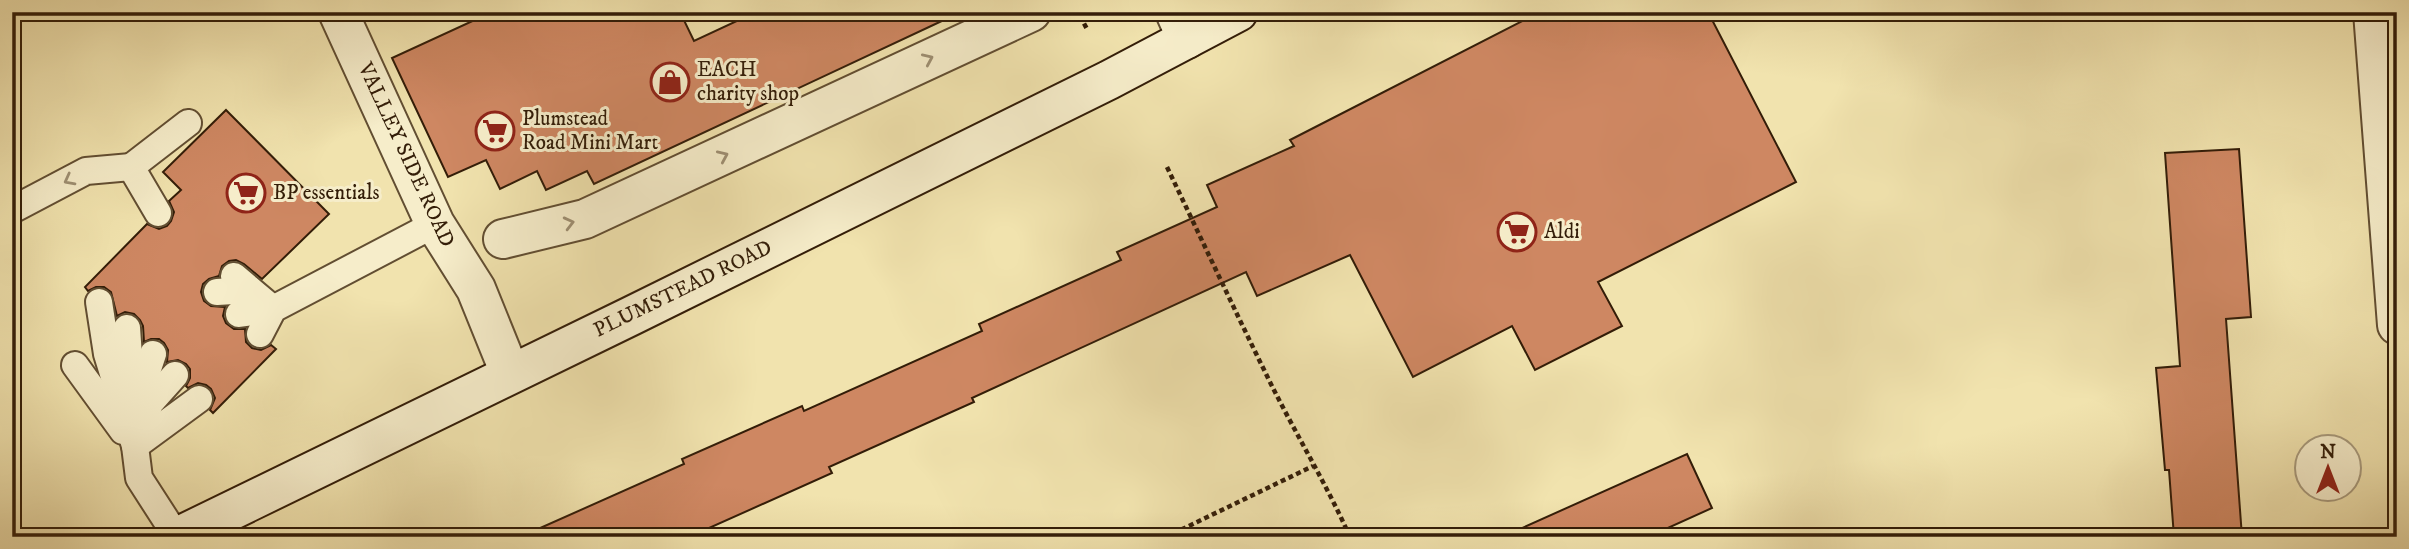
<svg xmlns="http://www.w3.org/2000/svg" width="2409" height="549" font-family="'IM FELL DW Pica',serif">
  <rect width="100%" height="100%" fill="#f1e3ae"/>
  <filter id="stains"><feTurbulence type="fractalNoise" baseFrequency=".00286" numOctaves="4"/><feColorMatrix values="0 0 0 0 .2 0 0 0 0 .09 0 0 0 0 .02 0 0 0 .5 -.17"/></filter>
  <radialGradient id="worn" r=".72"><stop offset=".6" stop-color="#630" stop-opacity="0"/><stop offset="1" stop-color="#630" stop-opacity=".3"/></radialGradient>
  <g fill="#ce8762" stroke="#331d08" stroke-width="2">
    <path d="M 492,12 L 680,12 L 694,41 L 756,12 L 961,12 L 594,184 L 587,171 L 546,190 L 537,171 L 500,189 L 486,160 L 448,177 L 392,58 Z"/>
    <path d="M 1540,12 L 1708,12 L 1796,182 L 1598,282 L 1622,326 L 1535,370 L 1512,326 L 1413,377 L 1350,255 L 1257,296 L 1246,272 L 972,398 L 974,402 L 829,467 L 832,473 L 689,537 L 520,537 L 684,464 L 682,459 L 802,406 L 804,411 L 982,331 L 979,324 L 1121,260 L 1117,252 L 1217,207 L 1207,185 L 1294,146 L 1290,140 Z"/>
    <path d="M 226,110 L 329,214 L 262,279 L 244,264 L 236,260 L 229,261 L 222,266 L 219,276 L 209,279 L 203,284 L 201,292 L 204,301 L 211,306 L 225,307 L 223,316 L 226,323 L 234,329 L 245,329 L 246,342 L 252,348 L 261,350 L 271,345 L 276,349 L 213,413 L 210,410 L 215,398 L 211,389 L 206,385 L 198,383 L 188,388 L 186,386 L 190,378 L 190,369 L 186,364 L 178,360 L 167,362 L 168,350 L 164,343 L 159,339 L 151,339 L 144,342 L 143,326 L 140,320 L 134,314 L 125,312 L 117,316 L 111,292 L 104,287 L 96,287 L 88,291 L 85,287 L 147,224 L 159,229 L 167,226 L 171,221 L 174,212 L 169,201 L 181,190 L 163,172 Z"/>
    <path d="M 2239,149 L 2251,317 L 2226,319 L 2242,537 L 2174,537 L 2169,470 L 2165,470 L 2156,368 L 2180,366 L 2165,153 Z"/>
    <path d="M 1687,454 L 1712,508 L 1648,537 L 1502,537 Z"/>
  </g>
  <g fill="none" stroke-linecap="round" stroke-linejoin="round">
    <defs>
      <g id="service">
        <path d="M 12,210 L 86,171 L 131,167"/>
        <path d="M 158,213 L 131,167 L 188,123"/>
        <path d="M 234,276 L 273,309"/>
        <path d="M 217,292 L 250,290"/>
        <path d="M 99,302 L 107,354 L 135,446"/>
        <path d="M 239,314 L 273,309"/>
        <path d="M 127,328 L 132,399"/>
        <path d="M 260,334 L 273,309 L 435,224"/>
        <path d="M 75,365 L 123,431"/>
        <path d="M 137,402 L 153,354"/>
        <path d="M 142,425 L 150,403 L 175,375"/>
        <path d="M 177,537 L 139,478 L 135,446 L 199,399"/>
      </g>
      <g id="minor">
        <path d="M 338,12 L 435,224 L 476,289 L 510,373"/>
        <path d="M 1175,12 L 1187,39"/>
        <path d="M 503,239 L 585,219 L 1031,12"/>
      </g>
      <path id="tertiary" d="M 2373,12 L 2397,325"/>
      <path id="secondary" d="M 177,537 L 631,316 L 1109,80 L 1238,12"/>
    </defs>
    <use href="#service" stroke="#624e32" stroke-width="30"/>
    <use href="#minor" stroke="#624e32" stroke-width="42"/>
    <use href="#tertiary" stroke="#624e32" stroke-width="42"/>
    <use href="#secondary" stroke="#331d08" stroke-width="42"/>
    <g stroke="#331d08" stroke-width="4.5" stroke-dasharray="5 3.5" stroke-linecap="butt">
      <path d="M 1080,16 L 1087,29"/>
      <path d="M 1167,167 C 1201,238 1234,309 1269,380 C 1295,433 1326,483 1350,537"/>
      <path d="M 1166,537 L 1313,466"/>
    </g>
    <use href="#service" stroke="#f6edca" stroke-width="26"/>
    <use href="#minor" stroke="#f6edca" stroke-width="38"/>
    <use href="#tertiary" stroke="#f6edca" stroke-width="38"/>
    <use href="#secondary" stroke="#f6edca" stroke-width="38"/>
  </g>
  <defs><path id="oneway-chevron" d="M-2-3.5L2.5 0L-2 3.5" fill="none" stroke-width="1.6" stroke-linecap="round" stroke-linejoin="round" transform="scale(1.75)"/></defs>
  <g stroke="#9e8f73">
    <use href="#oneway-chevron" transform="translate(928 59) rotate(-24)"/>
    <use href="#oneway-chevron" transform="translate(723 156) rotate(-24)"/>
    <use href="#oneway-chevron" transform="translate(69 180) rotate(152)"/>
    <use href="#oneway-chevron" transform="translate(569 223) rotate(-14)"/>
  </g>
  <defs>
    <symbol id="shop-ring" viewBox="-11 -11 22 22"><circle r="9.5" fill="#f6edca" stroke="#8f2418" stroke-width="1.5"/><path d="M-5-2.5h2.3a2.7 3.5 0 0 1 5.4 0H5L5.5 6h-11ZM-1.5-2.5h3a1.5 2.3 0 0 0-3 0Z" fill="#8f2418"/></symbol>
    <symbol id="supermarket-ring" viewBox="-11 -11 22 22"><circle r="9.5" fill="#f6edca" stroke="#8f2418" stroke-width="1.5"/><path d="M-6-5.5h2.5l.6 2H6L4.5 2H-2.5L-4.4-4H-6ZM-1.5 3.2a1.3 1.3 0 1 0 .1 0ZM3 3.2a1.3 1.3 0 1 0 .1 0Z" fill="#8f2418"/></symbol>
  </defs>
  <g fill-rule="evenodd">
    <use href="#shop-ring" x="648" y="60" width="44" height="44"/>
    <use href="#supermarket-ring" x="473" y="109" width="44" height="44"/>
    <use href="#supermarket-ring" x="224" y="171" width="44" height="44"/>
    <use href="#supermarket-ring" x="1495" y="210" width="44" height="44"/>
  </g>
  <g text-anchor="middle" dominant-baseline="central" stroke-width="6" stroke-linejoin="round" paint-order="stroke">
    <g font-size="21" fill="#331d08" stroke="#f6edca" text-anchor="start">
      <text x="697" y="70">EACH<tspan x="697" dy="24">charity shop</tspan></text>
      <text x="522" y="119">Plumstead<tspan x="522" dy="24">Road Mini Mart</tspan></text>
      <text x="273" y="193">BP essentials</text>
      <text x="1544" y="232">Aldi</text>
    </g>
    <g font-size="21" fill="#331d08" stroke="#f6edca">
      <text transform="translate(406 155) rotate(65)">VALLEY SIDE ROAD</text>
      <text transform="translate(683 289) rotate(-26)">PLUMSTEAD ROAD</text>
    </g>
  </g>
  <rect width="2409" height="549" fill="none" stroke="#f1e3ae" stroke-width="42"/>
  <rect x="14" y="14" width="2381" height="521" fill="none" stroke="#331d08" stroke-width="3.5"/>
  <rect x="21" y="21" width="2367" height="507" fill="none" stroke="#331d08" stroke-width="2"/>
  <g transform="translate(2328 468)"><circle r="33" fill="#f6edca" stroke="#a89a7c" stroke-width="2"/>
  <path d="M0-5L12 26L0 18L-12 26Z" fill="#8f2418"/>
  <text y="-10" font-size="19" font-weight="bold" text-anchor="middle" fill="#331d08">N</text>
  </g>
  <rect width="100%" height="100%" filter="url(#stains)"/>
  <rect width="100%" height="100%" fill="url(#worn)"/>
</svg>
